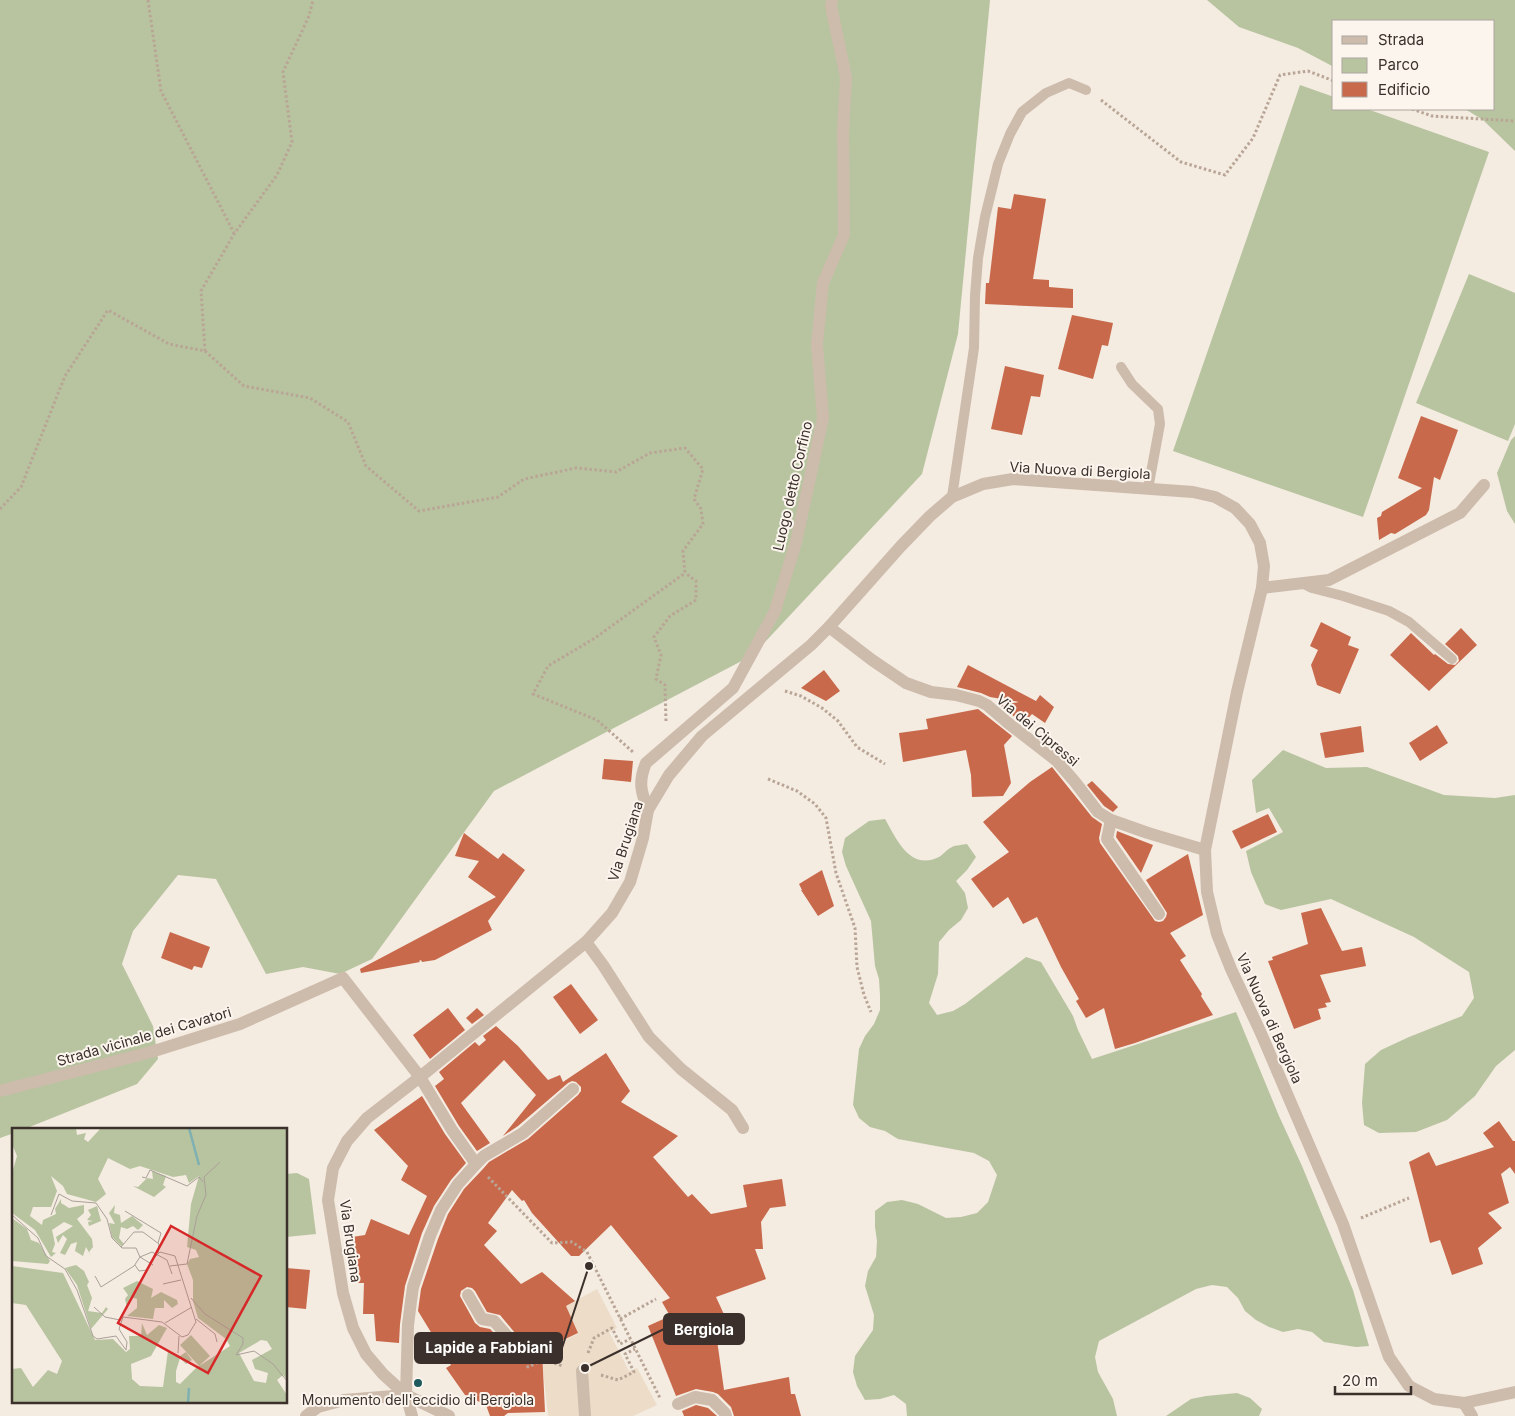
<svg xmlns="http://www.w3.org/2000/svg" width="1515" height="1416" font-family="Inter,sans-serif">
  <rect width="100%" height="100%" fill="#f4ebe1"/>
  <g fill="#b8c4a0">
    <path d="M 0,0 L 990,0 L 958,334 L 922,474 L 753,655 L 494,791 L 372,959 L 340,974 L 303,967 L 266,974 L 216,879 L 178,875 L 133,931 L 122,964 L 153,1026 L 158,1059 L 137,1084 L 22,1130 L 14,1130 L 14,1133 L 0,1138 Z"/>
    <path d="M 1207,0 L 1515,0 L 1515,151 L 1483,120 L 1465,109 L 1494,109 L 1494,21 L 1334,21 L 1334,67 L 1298,48 L 1239,27 Z"/>
    <path d="M 1300,85 L 1334,97 L 1334,109 L 1367,109 L 1489,152 L 1363,517 L 1173,451 Z"/>
    <path d="M 1469,274 L 1515,293 L 1515,424 L 1508,441 L 1416,403 Z"/>
    <path d="M 1515,436 L 1515,524 L 1507,511 L 1497,473 L 1511,440 Z"/>
    <path d="M 1283,750 L 1326,768 L 1367,767 L 1444,795 L 1495,798 L 1515,795 L 1515,1050 L 1496,1066 L 1475,1096 L 1447,1120 L 1416,1132 L 1379,1133 L 1364,1125 L 1362,1103 L 1365,1064 L 1381,1050 L 1409,1037 L 1462,1016 L 1474,998 L 1469,972 L 1414,937 L 1331,899 L 1281,910 L 1265,904 L 1251,872 L 1246,851 L 1283,832 L 1269,808 L 1256,813 L 1252,780 Z"/>
    <path d="M 885,819 C 897,840 910,871 939,857 C 944,854 947,849 952,847 C 956,845 963,845 967,844 L 976,857 L 967,870 L 956,881 L 965,893 L 968,908 L 961,920 L 949,930 L 939,942 L 938,974 L 929,1003 L 937,1015 L 953,1011 L 965,1004 L 1026,957 L 1041,962 L 1073,1016 L 1078,1030 L 1092,1059 L 1236,1012 L 1279,1116 L 1302,1166 L 1353,1290 L 1369,1346 L 1356,1347 L 1324,1342 L 1312,1332 L 1298,1329 L 1283,1332 L 1269,1327 L 1256,1320 L 1245,1311 L 1238,1298 L 1227,1287 L 1212,1285 L 1196,1289 L 1099,1341 L 1095,1357 L 1098,1372 L 1113,1399 L 1117,1416 L 907,1416 L 906,1404 L 894,1395 L 880,1399 L 865,1400 L 857,1386 L 853,1372 L 855,1356 L 873,1330 L 874,1315 L 865,1286 L 868,1271 L 876,1257 L 877,1241 L 875,1227 L 875,1211 L 887,1202 L 902,1200 L 918,1204 L 946,1218 L 961,1217 L 977,1213 L 988,1202 L 997,1175 L 989,1161 L 974,1153 L 898,1139 L 885,1131 L 870,1127 L 859,1118 L 853,1105 L 859,1049 L 865,1036 L 874,1024 L 880,1010 L 880,995 L 879,979 L 875,966 L 871,921 L 846,866 L 842,852 L 845,838 L 869,821 Z"/>
    <path d="M 297,1173 L 309,1179 L 316,1234 L 286,1237 L 286,1174 Z"/>
    <path d="M 1237,1393 L 1250,1398 L 1262,1409 L 1259,1416 L 1166,1416 L 1191,1399 L 1206,1396 Z"/>
  </g>
  <path fill="#ecdcc8" d="M 597,1289 L 617,1328 L 609,1332 L 629,1371 L 637,1368 L 657,1405 L 633,1416 L 549,1416 L 548,1415 L 541,1351 L 578,1334 L 566,1306 Z"/>
  <g fill="#c8694b" fill-rule="evenodd">
    <path d="M 1014,194 L 1046,199 L 1033,279 L 1049,280 L 1049,287 L 1073,289 L 1073,308 L 985,304 L 986,283 L 989,283 L 998,207 L 1011,209 Z"/>
    <path d="M 1072,315 L 1113,323 L 1108,346 L 1102,345 L 1093,379 L 1058,369 Z"/>
    <path d="M 1005,366 L 1044,375 L 1040,397 L 1031,396 L 1022,435 L 991,429 Z"/>
    <path d="M 1421,416 L 1458,430 L 1440,480 L 1434,477 L 1429,510 L 1426,515 L 1395,534 L 1391,533 L 1379,540 L 1377,518 L 1381,516 L 1382,512 L 1422,488 L 1398,478 Z"/>
    <path d="M 1321,622 L 1351,637 L 1348,645 L 1359,649 L 1340,694 L 1317,685 L 1311,665 L 1318,650 L 1310,646 Z"/>
    <path d="M 1461,628 L 1477,645 L 1429,691 L 1390,655 L 1411,633 L 1434,655 L 1435,654 L 1448,664 L 1455,665 L 1459,661 L 1458,656 L 1445,644 Z"/>
    <path d="M 968,665 L 1036,701 L 1040,695 L 1054,707 L 1045,723 L 1032,714 L 1023,724 L 1000,705 L 1019,702 L 990,697 L 981,693 L 957,687 Z"/>
    <path d="M 824,670 L 840,691 L 826,701 L 801,688 Z"/>
    <path d="M 978,709 L 1012,736 L 1004,745 L 1011,783 L 1003,796 L 972,797 L 971,775 L 966,750 L 903,762 L 899,733 L 928,729 L 926,719 Z"/>
    <path d="M 1437,725 L 1448,743 L 1420,761 L 1409,743 Z"/>
    <path d="M 1361,726 L 1364,752 L 1325,758 L 1320,733 Z"/>
    <path d="M 604,759 L 633,761 L 631,782 L 602,779 Z"/>
    <path d="M 1052,767 L 1092,817 L 1102,824 L 1099,838 L 1100,843 L 1155,921 L 1159,922 L 1163,921 L 1166,917 L 1167,913 L 1146,880 L 1188,854 L 1203,915 L 1170,933 L 1186,956 L 1180,960 L 1202,994 L 1201,996 L 1213,1015 L 1135,1043 L 1115,1049 L 1104,1008 L 1086,1018 L 1076,1001 L 1079,999 L 1061,967 L 1037,917 L 1023,924 L 1008,897 L 993,908 L 971,879 L 1009,852 L 983,822 L 1030,782 Z"/>
    <path d="M 1092,781 L 1118,807 L 1113,812 L 1104,806 L 1087,785 Z"/>
    <path d="M 1268,814 L 1277,832 L 1241,849 L 1232,831 Z"/>
    <path d="M 1117,831 L 1153,845 L 1141,873 L 1116,837 Z"/>
    <path d="M 464,833 L 498,859 L 503,853 L 525,870 L 488,921 L 492,930 L 435,960 L 422,962 L 421,960 L 419,961 L 420,962 L 361,973 L 360,969 L 496,897 L 468,877 L 479,861 L 455,856 Z"/>
    <path d="M 822,870 L 834,906 L 818,916 L 801,890 L 802,890 L 799,884 Z"/>
    <path d="M 1321,908 L 1342,951 L 1362,947 L 1366,966 L 1320,975 L 1331,1002 L 1325,1003 L 1327,1007 L 1318,1009 L 1321,1019 L 1294,1029 L 1268,961 L 1273,960 L 1272,957 L 1308,944 L 1301,913 Z"/>
    <path d="M 170,932 L 210,947 L 202,968 L 194,966 L 192,970 L 161,958 Z"/>
    <path d="M 571,984 L 598,1020 L 580,1034 L 553,997 Z"/>
    <path d="M 448,1008 L 465,1030 L 430,1059 L 413,1035 Z"/>
    <path d="M 477,1008 L 484,1015 L 472,1024 L 466,1018 Z"/>
    <path d="M 496,1026 L 518,1046 L 548,1080 L 560,1075 L 563,1082 L 606,1053 L 630,1091 L 621,1102 L 678,1136 L 653,1157 L 688,1197 L 692,1194 L 711,1214 L 747,1207 L 743,1185 L 782,1179 L 786,1206 L 770,1208 L 761,1222 L 763,1249 L 755,1249 L 766,1279 L 716,1297 L 733,1334 L 717,1340 L 724,1390 L 789,1377 L 791,1394 L 795,1394 L 801,1416 L 734,1416 L 731,1407 L 718,1394 L 713,1392 L 696,1389 L 676,1396 L 648,1326 L 670,1316 L 662,1302 L 670,1298 L 646,1268 L 611,1225 L 579,1256 L 571,1256 L 532,1213 L 524,1200 L 522,1201 L 512,1190 L 488,1223 L 497,1231 L 484,1245 L 521,1284 L 542,1272 L 575,1301 L 566,1306 L 578,1333 L 542,1350 L 545,1412 L 508,1413 L 504,1416 L 490,1416 L 486,1405 L 465,1395 L 446,1368 L 451,1365 L 418,1311 L 421,1289 L 438,1239 L 448,1214 L 464,1189 L 482,1170 L 489,1162 L 528,1139 L 578,1095 L 581,1091 L 581,1087 L 576,1082 L 572,1081 L 568,1083 L 518,1126 L 503,1136 L 536,1095 L 504,1060 L 461,1103 L 490,1143 L 477,1151 L 459,1126 L 435,1086 L 444,1079 L 439,1072 L 475,1042 L 479,1046 L 486,1040 L 483,1036 ZM 467,1287 L 472,1288 L 475,1291 L 487,1312 L 500,1315 L 515,1333 L 517,1340 L 514,1344 L 510,1346 L 506,1345 L 490,1329 L 480,1327 L 475,1323 L 460,1296 L 461,1291 Z"/>
    <path d="M 422,1096 L 445,1134 L 466,1163 L 451,1180 L 434,1206 L 422,1233 L 405,1286 L 400,1324 L 399,1343 L 376,1341 L 374,1314 L 363,1314 L 364,1283 L 352,1283 L 346,1238 L 365,1235 L 371,1219 L 409,1235 L 427,1196 L 401,1180 L 408,1166 L 374,1130 Z"/>
    <path d="M 1499,1121 L 1513,1141 L 1515,1141 L 1515,1174 L 1510,1167 L 1501,1174 L 1509,1203 L 1488,1213 L 1502,1228 L 1478,1248 L 1483,1264 L 1452,1275 L 1440,1240 L 1430,1243 L 1409,1162 L 1429,1152 L 1436,1166 L 1494,1147 L 1483,1133 Z"/>
    <path d="M 286,1268 L 310,1270 L 306,1309 L 286,1307 Z"/>
    <path d="M 696,1405 L 708,1408 L 717,1416 L 684,1416 L 682,1411 Z"/>
  </g>
  <g fill="none" stroke-linecap="round" stroke-linejoin="round">
    <g stroke="#b9a596" stroke-width="3" stroke-dasharray="2.5 2.5" stroke-linecap="butt">
      <path d="M 148,0 L 161,91 L 234,233"/>
      <path d="M 1101,100 L 1181,162 L 1225,175 L 1253,138 L 1280,75 L 1308,71 L 1334,81"/>
      <path d="M 1412,109 L 1432,116 L 1515,121"/>
      <path d="M 205,351 L 244,386 L 310,398 L 348,422 L 366,466 L 419,511 L 498,497 L 524,479 L 576,468 L 616,472 L 650,453 L 685,448 L 703,469 L 694,499 L 701,509 L 703,524 L 683,551 L 685,573 L 595,638 L 548,666 L 533,694 L 597,720 L 633,752"/>
      <path d="M 0,509 L 21,487 L 65,376 L 108,310 L 169,344 L 205,351 L 201,291 L 234,234 L 277,175 L 292,142 L 283,72 L 309,16 L 313,0"/>
      <path d="M 785,691 L 801,696 L 822,708 L 838,721 L 857,747 L 885,764"/>
      <path d="M 666,721 L 665,685 L 656,679 L 661,655 L 654,637 L 670,616 L 696,600 L 696,581 L 685,573"/>
      <path d="M 768,779 L 797,791 L 815,804 L 826,818 L 836,873 L 855,928 L 857,967 L 864,995 L 871,1012"/>
      <path d="M 488,1177 L 552,1243 L 572,1242 L 587,1252 L 660,1398"/>
      <path d="M 1361,1218 L 1409,1198"/>
      <path d="M 620,1319 L 656,1299"/>
      <path d="M 519,1353 L 528,1367 L 543,1360 L 563,1366"/>
      <path d="M 588,1353 L 594,1338 L 612,1328 L 620,1344 L 630,1339"/>
      <path d="M 601,1375 L 618,1380 L 634,1372 L 625,1354 L 635,1349"/>
    </g>
    <g stroke="#cdbbac" stroke-width="10">
      <path d="M 1121,367 L 1132,384 L 1158,409 L 1160,424 L 1148,489"/>
      <path d="M 952,497 L 974,348 L 975,296 L 978,258 L 985,217 L 998,164 L 1010,134 L 1022,112 L 1046,93 L 1069,83 L 1086,90"/>
      <path d="M 1302,583 L 1312,588 L 1343,596 L 1389,611 L 1409,622 L 1452,659"/>
    </g>
    <g stroke="#cdbbac" stroke-width="12">
      <path d="M 1262,588 L 1329,580 L 1460,513 L 1484,485"/>
      <path d="M 829,627 L 872,660 L 906,683 L 931,692 L 956,695 L 979,701 L 987,705 L 1008,723 L 1057,761 L 1075,782 L 1098,812 L 1111,820 L 1148,833 L 1205,850"/>
      <path d="M 648,810 C 641,792 638,782 646,763 L 733,688 L 775,611 L 796,542 L 823,418 L 817,345 L 823,283 L 844,235 L 843,132 L 846,77 L 831,6 L 832,0"/>
      <path d="M 1111,820 L 1107,839 L 1159,914"/>
      <path d="M 586,942 L 603,965 L 649,1037 L 681,1069 L 732,1110 L 743,1128"/>
      <path d="M 0,1091 L 151,1052 L 240,1024 L 343,978 L 420,1077 L 452,1130 L 476,1164"/>
      <path d="M 468,1295 L 482,1319 L 494,1321 L 509,1338"/>
      <path d="M 582,1371 L 585,1416"/>
      <path d="M 1464,1403 L 1472,1416"/>
      <path d="M 678,1404 L 695,1397 L 712,1400 L 725,1413 L 726,1416"/>
      <path d="M 306,1416 L 318,1407 L 344,1400 L 406,1395"/>
      <path d="M 412,1416 L 406,1395 L 408,1325 L 411,1301 L 413,1287 L 430,1236 L 441,1210 L 458,1184 L 476,1164 L 484,1156 L 523,1133 L 573,1089"/>
      <path d="M 449,1416 L 406,1395 L 383,1374 L 366,1354 L 353,1328 L 343,1293 L 328,1200 L 333,1168 L 347,1141 L 367,1118 L 420,1077 L 586,942 L 612,913 L 630,882 L 643,838 L 648,810 L 669,775 L 702,736 L 811,645 L 829,627 L 901,546 L 930,516 L 952,497 L 983,484 L 1013,479 L 1193,492 L 1215,497 L 1235,508 L 1250,524 L 1260,543 L 1264,566 L 1262,588 L 1237,692 L 1205,850 L 1207,892 L 1217,934 L 1231,969 L 1260,1031 L 1343,1224 L 1389,1357 L 1409,1386 L 1434,1399 L 1464,1403 L 1515,1392"/>
    </g>
  </g>
  <circle fill="#1f5a5e" stroke="#fbf5ee" stroke-width="2" cx="418" cy="1383" r="5"/>
  <g text-anchor="middle" dominant-baseline="central" stroke-width="4" stroke-linejoin="round" paint-order="stroke">
    <g font-size="14" fill="#3b302b" stroke="#fbf5ee">
      <text transform="translate(1080 470) rotate(3)">Via Nuova di Bergiola</text>
      <text transform="translate(792 486) rotate(-77)">Luogo detto Corfino</text>
      <text transform="translate(1038 730) rotate(40)">Via dei Cipressi</text>
      <text transform="translate(625 841) rotate(-72)">Via Brugiana</text>
      <text transform="translate(1270 1018) rotate(66)">Via Nuova di Bergiola</text>
      <text transform="translate(144 1036) rotate(-16)">Strada vicinale dei Cavatori</text>
      <text transform="translate(351 1241) rotate(82)">Via Brugiana</text>
    </g>
    <g font-size="14" fill="#3b302b" stroke="#fbf5ee">
      <text x="418" y="1399">Monumento dell'eccidio di Bergiola</text>
    </g>
  </g>
  <g transform="translate(12 1128)">
    <rect width="275" height="275" fill="#f4ebe1"/>
    <path d="M 0,0 L 64,0 L 65,7 L 74,5 L 72,11 L 76,14 L 89,0 L 275,0 L 275,251 L 271,247 L 265,252 L 275,267 L 275,275 L 0,275 L 0,241 L 9,240 L 21,259 L 36,242 L 45,246 L 50,233 L 14,177 L 0,175 L 0,138 L 51,145 L 83,212 L 101,211 L 114,224 L 118,221 L 117,208 L 129,208 L 130,195 L 135,207 L 147,197 L 155,200 L 139,228 L 119,236 L 120,251 L 128,258 L 151,259 L 156,223 L 168,228 L 174,224 L 180,232 L 174,236 L 168,230 L 164,243 L 164,254 L 168,256 L 184,240 L 218,218 L 214,211 L 186,190 L 181,173 L 181,152 L 175,136 L 178,131 L 187,129 L 184,122 L 175,119 L 179,76 L 187,48 L 177,55 L 174,47 L 161,49 L 128,38 L 118,41 L 96,30 L 86,51 L 94,66 L 84,74 L 55,66 L 51,58 L 39,48 L 45,63 L 39,79 L 21,79 L 18,88 L 30,97 L 31,92 L 44,86 L 43,81 L 49,71 L 49,75 L 57,80 L 72,77 L 72,85 L 65,91 L 80,111 L 81,119 L 77,124 L 80,130 L 74,119 L 71,128 L 63,123 L 65,114 L 59,116 L 53,127 L 48,125 L 55,111 L 51,107 L 46,115 L 44,109 L 61,98 L 52,94 L 40,102 L 43,116 L 40,124 L 44,125 L 39,129 L 23,102 L 0,85 L 0,45 L 5,28 L 0,16 ZM 249,212 L 255,213 L 260,221 L 240,232 L 243,241 L 256,245 L 254,255 L 242,253 L 227,225 ZM 140,43 L 154,48 L 151,57 L 154,59 L 142,69 L 121,58 L 126,59 L 135,50 L 141,51 ZM 103,77 L 102,85 L 108,87 L 109,95 L 120,88 L 131,97 L 126,102 L 121,98 L 115,101 L 109,99 L 107,110 L 112,116 L 109,118 L 100,109 L 97,95 L 103,96 L 97,85 ZM 85,78 L 89,93 L 77,98 L 76,94 L 81,93 L 75,92 L 79,87 L 76,82 ZM 0,90 L 15,101 L 19,112 L 27,115 L 38,133 L 36,136 L 0,133 ZM 64,137 L 72,143 L 77,154 L 75,157 L 80,170 L 76,183 L 90,185 L 94,179 L 96,181 L 79,201 L 65,157 L 53,140 ZM 125,153 L 141,161 L 139,170 L 149,164 L 165,172 L 166,176 L 160,180 L 152,172 L 152,180 L 143,180 L 141,191 L 115,188 L 125,180 L 125,171 L 119,169 L 115,179 L 113,171 L 116,167 L 111,160 ZM 179,207 L 198,228 L 187,238 L 168,217 Z" fill="#b8c4a0" fill-rule="evenodd"/>
    <path fill="none" stroke="#7fb0b2" stroke-width="2.5" d="M 177,0 L 187,37M 176,275 L 177,260"/>
    <path fill="none" stroke="#aaa098" stroke-width="1" d="M 130,49 L 134,50 L 138,42 L 175,58 L 187,49 L 191,54M 113,83 L 149,105 L 146,115M 0,87 L 26,110 L 34,128 L 53,141 L 65,162 L 81,208 L 85,211 L 104,208 L 114,222 L 115,214 L 107,201 L 111,189 L 150,194 L 170,209 L 176,207 L 184,194 L 163,128 L 148,124 L 137,135M 39,87 L 47,66 L 60,73 L 84,75 L 95,91 L 100,110 L 110,120 L 124,120 L 128,129 L 141,137M 109,119 L 122,104 L 131,104 L 147,116 L 146,125M 123,137 L 127,143 L 136,142M 158,138 L 175,136 L 185,88 L 194,67 L 192,49 L 208,34M 83,148 L 89,159 L 122,138 L 128,129 L 140,124 L 155,132 L 160,146M 151,156 L 169,152M 179,170 L 193,186 L 231,210 L 231,216 L 224,227 L 242,223 L 261,236 L 275,253M 82,179 L 93,189 L 108,192M 184,191 L 203,206 L 205,214M 153,195 L 180,179M 166,225 L 167,208"/>
    <path fill="#d62828" fill-opacity="0.15" stroke="#d62828" stroke-width="2.5" d="M 159,98 L 249,148 L 196,245 L 106,195 Z"/>
    <rect width="275" height="275" fill="none" stroke="#3b302b" stroke-width="2.5"/>
  </g>
  <path fill="none" stroke="#3b302b" stroke-width="2" d="M585 1368L664 1329M589 1266L562 1348"/>
  <g fill="#3b302b" stroke="#fbf5ee" stroke-width="2">
    <circle cx="585" cy="1368" r="5"/>
    <circle cx="589" cy="1266" r="5"/>
  </g>
  <g fill="#3b302b" stroke="#3b302b" stroke-width="2">
    <rect x="664" y="1314" width="80" height="30" rx="5"/>
    <rect x="415" y="1333" width="147" height="30" rx="5"/>
  </g>
  <g font-size="15" text-anchor="middle" font-weight="bold" fill="#fff">
    <text x="704" y="1335">Bergiola</text>
    <text x="489" y="1353">Lapide a Fabbiani</text>
  </g>
  <rect x="1332" y="20" width="162" height="90" fill="#fbf5ee" stroke="#aea6a0"/>
  <rect x="1342" y="36" width="25" height="8" fill="#cdbbac" stroke="#aea6a0"/>
  <text x="1378" y="45" font-size="15" fill="#3b302b">Strada</text>
  <rect x="1342" y="58" width="25" height="15" fill="#b8c4a0" stroke="#aea6a0"/>
  <text x="1378" y="70" font-size="15" fill="#3b302b">Parco</text>
  <rect x="1342" y="82" width="25" height="15" fill="#c8694b" stroke="#aea6a0"/>
  <text x="1378" y="95" font-size="15" fill="#3b302b">Edificio</text>
  <path d="M1335 1386v8h76v-8" fill="none" stroke="#3b302b" stroke-width="2.5"/>
  <text x="1342" y="1386" font-size="15" fill="#3b302b" stroke="#fbf5ee" stroke-width="4" paint-order="stroke">20 m</text>
</svg>
